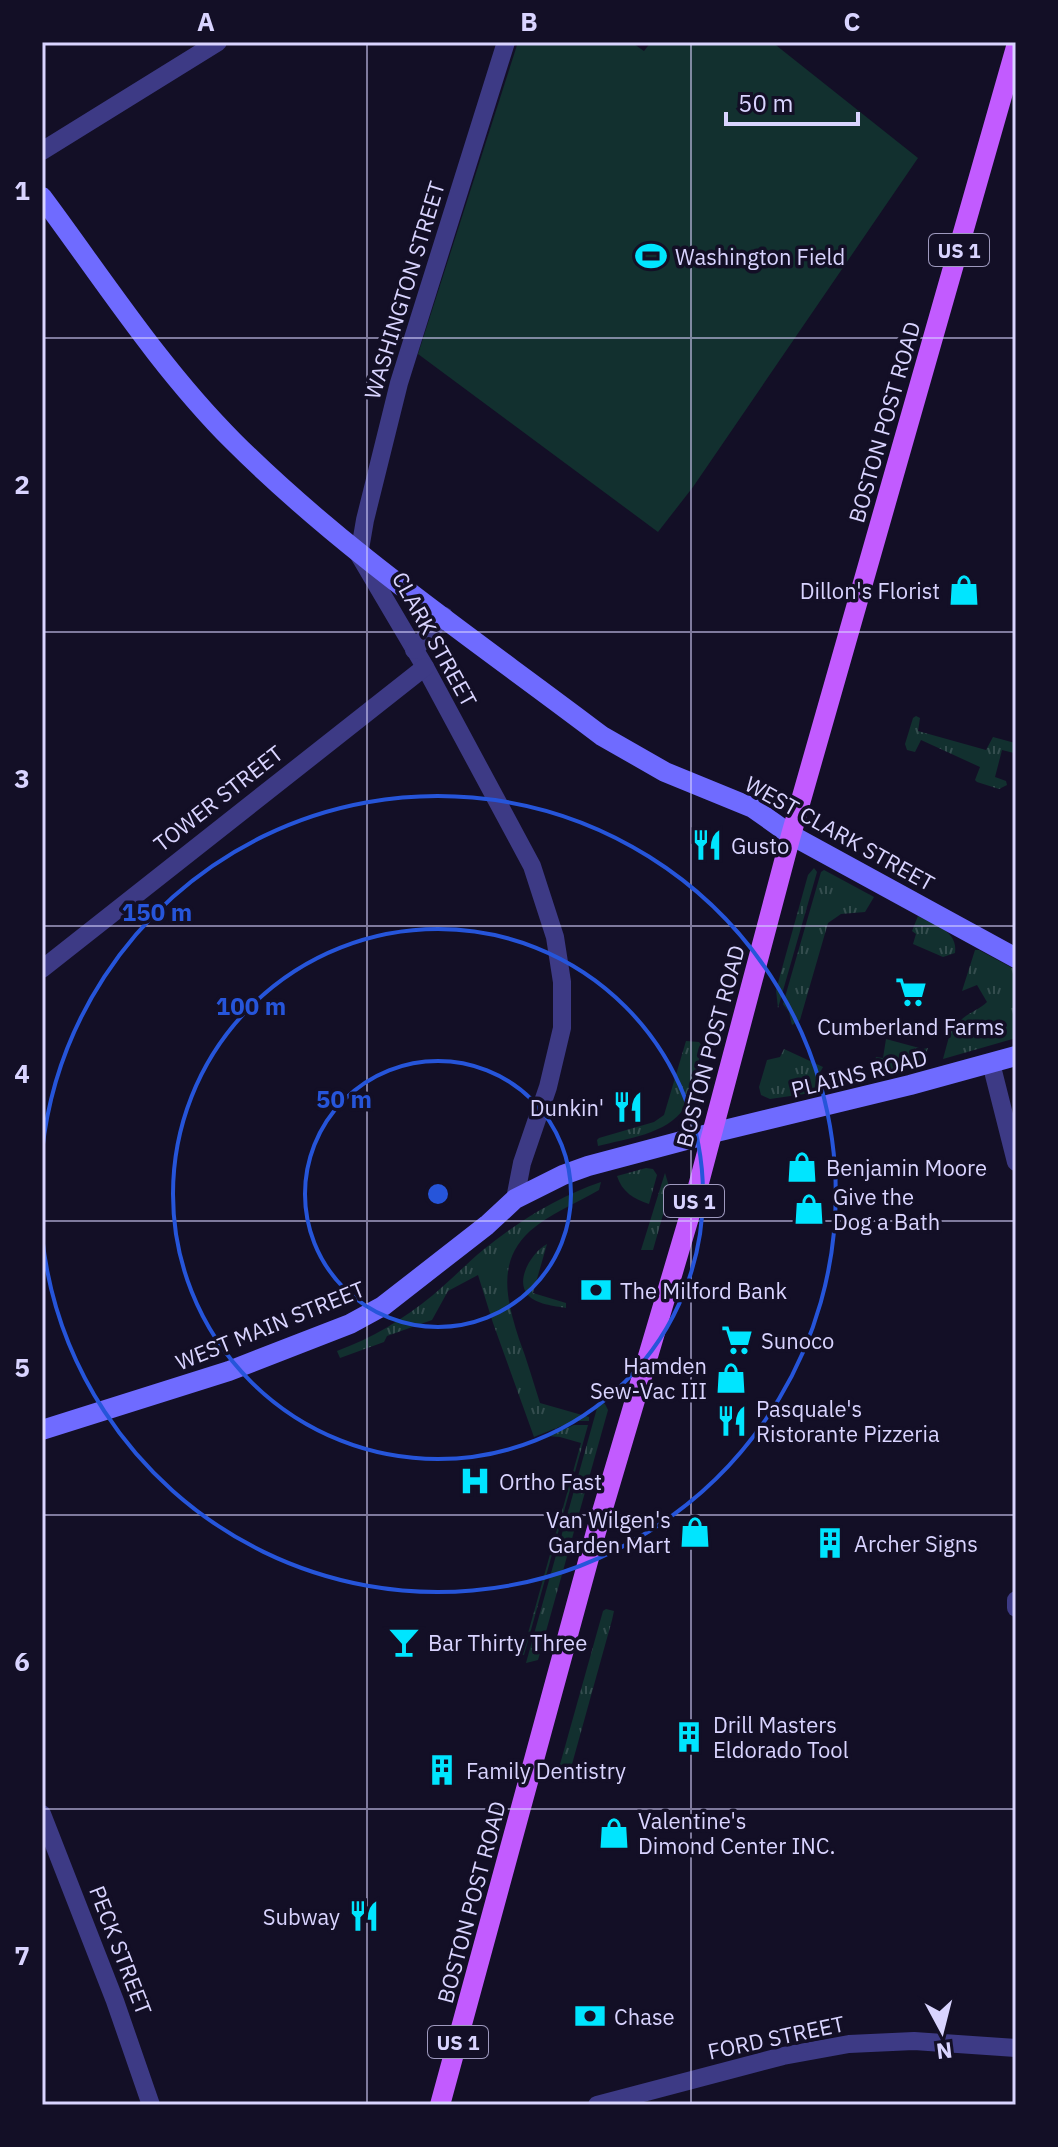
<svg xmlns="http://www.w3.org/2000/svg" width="1058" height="2147" font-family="'IBM Plex Sans',sans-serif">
  <defs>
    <pattern id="grass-tufts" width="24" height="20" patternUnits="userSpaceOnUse" patternTransform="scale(2)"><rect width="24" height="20" fill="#12302f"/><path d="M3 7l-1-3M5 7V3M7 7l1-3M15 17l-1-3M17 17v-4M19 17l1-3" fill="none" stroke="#344d4e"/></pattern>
  </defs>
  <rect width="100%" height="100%" fill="#130f26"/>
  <g fill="url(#grass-tufts)">
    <path d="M 916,716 L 920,718 L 918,731 L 986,750 L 993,737 L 1015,743 L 1014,753 L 1002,750 L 995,777 L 1006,781 L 1007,785 L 999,789 L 977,782 L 975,780 L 980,767 L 921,740 L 915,752 L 907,750 L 905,744 L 913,718 Z"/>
    <path d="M 814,868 L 817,872 L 778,1008 L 776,990 L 808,875 Z"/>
    <path d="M 824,870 L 874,897 L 865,912 L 841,914 L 828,923 L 800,1020 L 792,1025 L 789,1012 L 783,1004 L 821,872 Z"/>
    <path d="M 918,916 C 935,925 958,931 955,953 L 943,957 L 913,944 L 916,934 L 912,931 Z"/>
    <path d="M 975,950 L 979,950 L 1016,970 L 1016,1038 L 943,1059 L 953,1022 L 957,1024 C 965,1014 979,1010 987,1002 L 977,985 L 962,991 Z"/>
    <path d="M 886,1039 L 923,1049 L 928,1048 L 922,1065 L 873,1077 L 871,1064 L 874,1065 L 876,1057 L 883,1058 Z"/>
    <path d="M 686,1041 L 699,1042 L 702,1046 C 697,1065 694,1091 684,1108 C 668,1134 625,1139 598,1146 L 597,1140 L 599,1138 L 654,1122 L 664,1115 Z"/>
    <path d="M 784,1049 L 823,1067 L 817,1078 L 818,1092 L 770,1099 L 761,1095 L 759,1087 L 767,1060 L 780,1057 Z"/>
    <path d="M 646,1168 L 653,1169 L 657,1175 L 649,1204 C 634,1199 622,1192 617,1176 Z"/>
    <path d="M 665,1173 L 670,1190 L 653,1250 L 641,1250 Z"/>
    <path d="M 601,1182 L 599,1190 C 577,1203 549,1214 530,1231 C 496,1262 507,1301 519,1339 C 527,1360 533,1381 540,1403 L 589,1417 L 589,1421 L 574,1421 L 534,1437 L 493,1323 L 478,1275 L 448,1291 L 432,1320 L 387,1336 L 384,1342 L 340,1358 L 337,1351 C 372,1338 404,1319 433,1295 C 450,1281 467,1263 483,1250 C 519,1221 557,1197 601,1182 Z"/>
    <path d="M 547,1244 L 533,1293 L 566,1303 L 566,1308 C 555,1306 535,1304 528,1295 C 514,1280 533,1251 547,1244 Z"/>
    <path d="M 599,1401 L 605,1404 L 608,1410 L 538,1660 L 526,1663 Z"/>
    <path d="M 574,1425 L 588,1425 L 524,1655 L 522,1655 L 581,1443 L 560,1437 L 547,1436 Z"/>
    <path d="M 606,1609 L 614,1611 L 612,1620 L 569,1775 L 564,1776 L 559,1772 L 559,1768 L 603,1611 Z"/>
  </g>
  <path fill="#12302f" d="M 518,42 L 631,42 L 644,51 L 651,42 L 772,42 L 918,158 L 693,487 L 658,532 L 418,354 Z"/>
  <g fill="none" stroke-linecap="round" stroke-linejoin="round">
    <g stroke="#3d3a85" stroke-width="18">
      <path d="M 506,42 L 399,383 L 365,520 L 359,555 L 425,667 L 532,866 L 555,937 L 562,982 L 562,1028 L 548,1087 L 522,1163 L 515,1199"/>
      <path d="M 42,151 L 218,42"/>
      <path d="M 414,650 L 444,616"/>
      <path d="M 42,969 L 425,667"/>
      <path d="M 991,1063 L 1016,1162"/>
      <path d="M 1016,1600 L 1016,1608"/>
      <path d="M 42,1814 L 115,2001 L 151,2105"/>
      <path d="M 597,2105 L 783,2056 L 849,2044 L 914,2041 L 1016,2048"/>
    </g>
    <g stroke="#6f6bff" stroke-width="20">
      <path d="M 42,197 C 103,279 160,368 233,441 C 344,552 477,641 602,736 L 665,772 L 753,808 L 791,835 L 1016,958"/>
      <path d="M 42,1430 L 229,1371 L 350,1324 L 383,1306 L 487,1225 L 515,1199 L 563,1175 L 588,1166 L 712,1133 L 910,1085 L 1016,1056"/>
    </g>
    <path stroke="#c25bff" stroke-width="20" d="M 440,2105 L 596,1532 L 696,1194 L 791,835 L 1016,47"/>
  </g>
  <path fill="none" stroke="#d9d4ff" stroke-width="2" stroke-opacity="0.55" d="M 367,42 L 367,2105M 691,42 L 691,2105M 42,338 L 1016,338M 42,632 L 1016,632M 42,926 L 1016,926M 42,1221 L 1016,1221M 42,1515 L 1016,1515M 42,1809 L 1016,1809"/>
  <g fill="none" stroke="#2655da" stroke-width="4">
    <circle cx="438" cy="1194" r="133"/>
    <circle cx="438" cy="1194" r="265"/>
    <path d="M42 1152A398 398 0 1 1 42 1236"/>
  </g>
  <defs>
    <symbol id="stadium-bare" viewBox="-9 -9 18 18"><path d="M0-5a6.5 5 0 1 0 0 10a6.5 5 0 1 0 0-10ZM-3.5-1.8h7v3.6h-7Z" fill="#00e5ff" stroke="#130f26" stroke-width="2.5" paint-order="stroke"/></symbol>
    <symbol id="shop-bare" viewBox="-9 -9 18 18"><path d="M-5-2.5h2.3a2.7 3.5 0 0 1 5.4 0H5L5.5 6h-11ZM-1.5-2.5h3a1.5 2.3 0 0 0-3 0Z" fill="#00e5ff" stroke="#130f26" stroke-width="2.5" paint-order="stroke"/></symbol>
    <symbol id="restaurant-bare" viewBox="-9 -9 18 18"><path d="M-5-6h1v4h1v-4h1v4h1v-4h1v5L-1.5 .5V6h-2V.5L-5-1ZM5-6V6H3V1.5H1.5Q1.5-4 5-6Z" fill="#00e5ff" stroke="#130f26" stroke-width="2.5" paint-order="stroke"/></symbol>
    <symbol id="supermarket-bare" viewBox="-9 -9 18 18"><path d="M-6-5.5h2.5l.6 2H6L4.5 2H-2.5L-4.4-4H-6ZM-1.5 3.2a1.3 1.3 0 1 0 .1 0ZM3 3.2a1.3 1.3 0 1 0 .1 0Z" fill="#00e5ff" stroke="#130f26" stroke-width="2.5" paint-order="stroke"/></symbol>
    <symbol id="bank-bare" viewBox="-9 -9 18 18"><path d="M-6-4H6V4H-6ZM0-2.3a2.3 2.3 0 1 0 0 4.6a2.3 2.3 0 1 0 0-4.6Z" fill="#00e5ff" stroke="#130f26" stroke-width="2.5" paint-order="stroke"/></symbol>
    <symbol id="hospital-bare" viewBox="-9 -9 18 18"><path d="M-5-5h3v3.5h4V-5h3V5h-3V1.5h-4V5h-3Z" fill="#00e5ff" stroke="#130f26" stroke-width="2.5" paint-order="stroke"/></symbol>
    <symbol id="building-bare" viewBox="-9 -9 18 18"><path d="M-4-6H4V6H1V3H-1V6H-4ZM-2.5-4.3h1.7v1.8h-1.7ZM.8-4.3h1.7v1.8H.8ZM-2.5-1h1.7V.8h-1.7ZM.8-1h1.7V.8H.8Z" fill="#00e5ff" stroke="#130f26" stroke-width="2.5" paint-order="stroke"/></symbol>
    <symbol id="bar-bare" viewBox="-9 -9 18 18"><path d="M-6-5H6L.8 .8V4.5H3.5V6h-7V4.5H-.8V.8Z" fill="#00e5ff" stroke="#130f26" stroke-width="2.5" paint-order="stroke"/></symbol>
  </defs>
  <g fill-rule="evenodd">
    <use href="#stadium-bare" x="629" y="234" width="44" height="44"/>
    <use href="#shop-bare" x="942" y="568" width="44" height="44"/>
    <use href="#restaurant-bare" x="685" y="823" width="44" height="44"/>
    <use href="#supermarket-bare" x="889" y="970" width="44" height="44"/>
    <use href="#restaurant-bare" x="606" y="1085" width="44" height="44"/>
    <use href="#shop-bare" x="780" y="1145" width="44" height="44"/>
    <use href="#shop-bare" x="787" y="1187" width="44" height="44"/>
    <use href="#bank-bare" x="574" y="1268" width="44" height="44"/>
    <use href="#supermarket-bare" x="715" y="1318" width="44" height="44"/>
    <use href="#shop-bare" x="709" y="1356" width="44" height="44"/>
    <use href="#restaurant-bare" x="710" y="1399" width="44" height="44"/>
    <use href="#hospital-bare" x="453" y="1459" width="44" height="44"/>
    <use href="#shop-bare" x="673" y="1510" width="44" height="44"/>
    <use href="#building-bare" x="808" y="1521" width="44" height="44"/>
    <use href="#bar-bare" x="382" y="1620" width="44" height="44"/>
    <use href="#building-bare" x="667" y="1715" width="44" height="44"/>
    <use href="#building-bare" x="420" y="1748" width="44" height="44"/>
    <use href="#shop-bare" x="592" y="1811" width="44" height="44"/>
    <use href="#restaurant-bare" x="342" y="1894" width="44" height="44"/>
    <use href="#bank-bare" x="568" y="1994" width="44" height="44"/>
  </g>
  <g text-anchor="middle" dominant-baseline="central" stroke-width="7" stroke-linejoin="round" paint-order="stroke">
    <g fill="#130f26" stroke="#9e99be" stroke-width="2">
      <rect x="929" y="234" width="60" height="32" rx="6"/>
      <rect x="664" y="1185" width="60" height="32" rx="6"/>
      <rect x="428" y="2026" width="60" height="32" rx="6"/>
    </g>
    <g font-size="20" font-weight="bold" fill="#d9d4ff">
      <text x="959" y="250">US 1</text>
      <text x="694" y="1201">US 1</text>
      <text x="458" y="2042">US 1</text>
    </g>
    <g font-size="22" fill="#d9d4ff" stroke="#130f26" text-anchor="start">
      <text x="675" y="256">Washington Field</text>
      <text x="940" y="590" text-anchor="end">Dillon's Florist</text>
      <text x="731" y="845">Gusto</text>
      <text x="911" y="1026" text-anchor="middle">Cumberland Farms</text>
      <text x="604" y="1107" text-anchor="end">Dunkin'</text>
      <text x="826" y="1167">Benjamin Moore</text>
      <text x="833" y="1196">Give the<tspan x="833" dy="25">Dog a Bath</tspan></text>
      <text x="620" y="1290">The Milford Bank</text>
      <text x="761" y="1340">Sunoco</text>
      <text x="707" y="1365" text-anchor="end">Hamden<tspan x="707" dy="25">Sew-Vac III</tspan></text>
      <text x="756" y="1408">Pasquale's<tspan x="756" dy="25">Ristorante Pizzeria</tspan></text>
      <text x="499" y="1481">Ortho Fast</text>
      <text x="671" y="1519" text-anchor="end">Van Wilgen's<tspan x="671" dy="25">Garden Mart</tspan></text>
      <text x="854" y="1543">Archer Signs</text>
      <text x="428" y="1642">Bar Thirty Three</text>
      <text x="713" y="1724">Drill Masters<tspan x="713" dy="25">Eldorado Tool</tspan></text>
      <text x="466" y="1770">Family Dentistry</text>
      <text x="638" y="1820">Valentine's<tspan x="638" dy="25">Dimond Center INC.</tspan></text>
      <text x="340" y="1916" text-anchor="end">Subway</text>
      <text x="614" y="2016">Chase</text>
    </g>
    <g font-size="22" fill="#d9d4ff" stroke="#130f26">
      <text transform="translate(404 290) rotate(-73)">WASHINGTON STREET</text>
      <text transform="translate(884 422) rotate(-74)">BOSTON POST ROAD</text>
      <text transform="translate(435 639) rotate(61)">CLARK STREET</text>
      <text transform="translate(218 798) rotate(-38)">TOWER STREET</text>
      <text transform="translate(840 833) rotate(29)">WEST CLARK STREET</text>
      <text transform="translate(710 1046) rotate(-75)">BOSTON POST ROAD</text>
      <text transform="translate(859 1073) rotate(-14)">PLAINS ROAD</text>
      <text transform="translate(270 1325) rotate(-22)">WEST MAIN STREET</text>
      <text transform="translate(471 1902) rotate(-75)">BOSTON POST ROAD</text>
      <text transform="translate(121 1950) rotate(69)">PECK STREET</text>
      <text transform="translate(776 2037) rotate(-12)">FORD STREET</text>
    </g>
  </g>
  <circle cx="438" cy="1194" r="12" fill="#2655da" stroke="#130f26" stroke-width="4"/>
  <g font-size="24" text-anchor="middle" font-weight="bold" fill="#2655da" stroke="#130f26" stroke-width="7" stroke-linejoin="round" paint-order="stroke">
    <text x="157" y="921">150 m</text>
    <text x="251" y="1015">100 m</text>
    <text x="344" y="1108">50 m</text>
  </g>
  <rect width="1058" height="2147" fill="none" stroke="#130f26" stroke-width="88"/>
  <g transform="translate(942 2031) rotate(173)" stroke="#130f26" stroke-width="6" paint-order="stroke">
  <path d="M0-6L14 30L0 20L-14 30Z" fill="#d9d4ff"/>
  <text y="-12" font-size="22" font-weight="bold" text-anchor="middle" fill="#d9d4ff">N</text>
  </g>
  <path d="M726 112v12h132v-12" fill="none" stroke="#d9d4ff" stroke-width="4"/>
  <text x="738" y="112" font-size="24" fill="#d9d4ff" stroke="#130f26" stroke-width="6" paint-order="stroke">50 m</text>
  <rect x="44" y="44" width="970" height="2059" fill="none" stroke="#d9d4ff" stroke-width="3"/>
  <g font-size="26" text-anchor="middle" font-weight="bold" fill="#d9d4ff">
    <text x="206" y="31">A</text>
    <text x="529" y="31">B</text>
    <text x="852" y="31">C</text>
    <text x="22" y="200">1</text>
    <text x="22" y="494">2</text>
    <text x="22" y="788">3</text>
    <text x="22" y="1083">4</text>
    <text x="22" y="1377">5</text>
    <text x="22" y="1671">6</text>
    <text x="22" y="1965">7</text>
  </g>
</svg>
